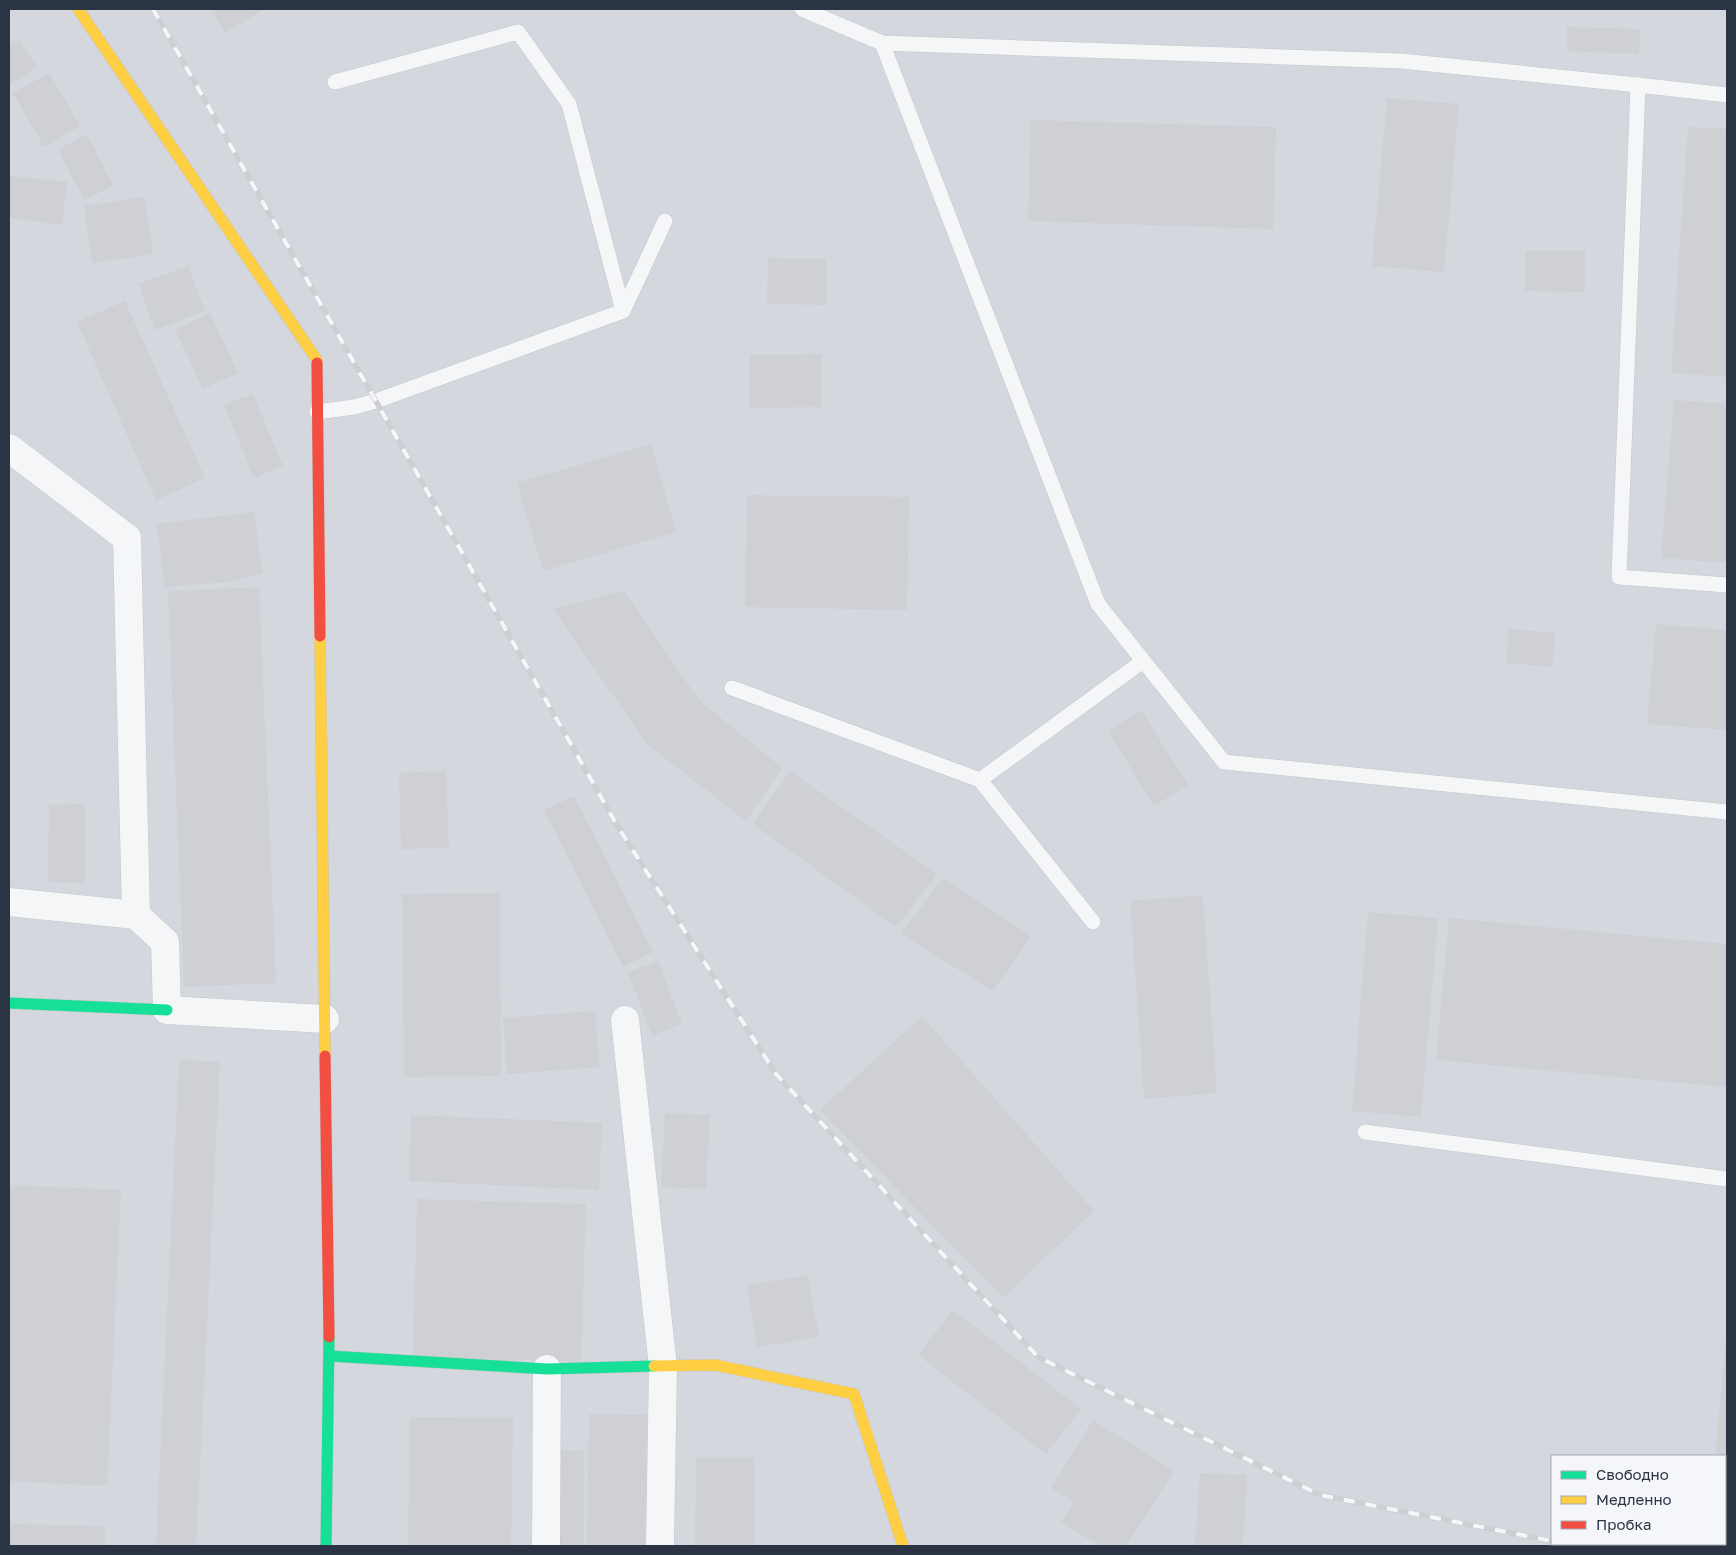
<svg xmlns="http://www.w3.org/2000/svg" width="1736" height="1555" font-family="'Golos Text',sans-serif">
  <rect width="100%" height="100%" fill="#e6e8ea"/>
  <path fill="#d4d7dd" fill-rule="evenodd" d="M 9,9 L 1727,9 L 1727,1546 L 9,1546 ZM 1552,1456 L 1725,1456 L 1725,1544 L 1552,1544 Z"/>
  <g fill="#ced0d3">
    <path d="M 210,9 L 264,9 L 225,33 Z"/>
    <path d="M 1567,27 L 1640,29 L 1639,54 L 1567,51 Z"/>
    <path d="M 19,40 L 37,67 L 9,86 L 9,46 Z"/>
    <path d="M 49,73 L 80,126 L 44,147 L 13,93 Z"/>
    <path d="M 1387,98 L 1459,104 L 1444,272 L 1372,266 Z"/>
    <path d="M 1031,120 L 1276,127 L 1273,229 L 1028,221 Z"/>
    <path d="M 1688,127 L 1727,129 L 1727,377 L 1671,373 Z"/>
    <path d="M 87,134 L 113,186 L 84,200 L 58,149 Z"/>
    <path d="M 9,176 L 67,182 L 62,225 L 9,218 Z"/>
    <path d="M 144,197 L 153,254 L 92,263 L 84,206 Z"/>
    <path d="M 1525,251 L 1585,251 L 1585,292 L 1525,291 Z"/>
    <path d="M 768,258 L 826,259 L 826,305 L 767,304 Z"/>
    <path d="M 188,266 L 205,311 L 155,330 L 138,284 Z"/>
    <path d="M 125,301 L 205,478 L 156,500 L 77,322 Z"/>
    <path d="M 210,313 L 238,373 L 203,389 L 175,330 Z"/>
    <path d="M 821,354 L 821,407 L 750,408 L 750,355 Z"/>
    <path d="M 253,394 L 283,466 L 254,478 L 224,405 Z"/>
    <path d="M 1674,400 L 1727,404 L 1727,563 L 1661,558 Z"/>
    <path d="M 651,444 L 676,532 L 543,571 L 517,483 Z"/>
    <path d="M 747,495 L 909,497 L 907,610 L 745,607 Z"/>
    <path d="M 254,512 L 262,574 L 227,582 L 165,587 L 157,524 Z"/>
    <path d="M 259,587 L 276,983 L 184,987 L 168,591 Z"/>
    <path d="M 624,591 L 699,700 L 782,768 L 746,821 L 647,744 L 553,609 Z"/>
    <path d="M 1656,624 L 1727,630 L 1727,730 L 1647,724 Z"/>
    <path d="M 1509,629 L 1555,633 L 1552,667 L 1506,663 Z"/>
    <path d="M 1141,710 L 1188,785 L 1154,806 L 1108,731 Z"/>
    <path d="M 446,771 L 449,848 L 401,849 L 399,773 Z"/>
    <path d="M 790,771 L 937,874 L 896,927 L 753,824 Z"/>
    <path d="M 574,796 L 653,952 L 623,967 L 544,810 Z"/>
    <path d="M 85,804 L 85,883 L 48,882 L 49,805 Z"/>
    <path d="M 943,878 L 1031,936 L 993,991 L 901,934 Z"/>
    <path d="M 500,893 L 501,1076 L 404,1077 L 402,894 Z"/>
    <path d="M 1203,895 L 1217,1093 L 1144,1099 L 1130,901 Z"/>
    <path d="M 1368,912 L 1438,918 L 1421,1117 L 1352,1111 Z"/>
    <path d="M 1449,918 L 1727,944 L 1727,1087 L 1436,1060 Z"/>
    <path d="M 658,961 L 682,1024 L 652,1036 L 628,972 Z"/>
    <path d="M 595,1011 L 599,1067 L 507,1074 L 503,1018 Z"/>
    <path d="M 922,1016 L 1094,1211 L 1003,1298 L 820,1110 Z"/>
    <path d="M 179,1060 L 220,1062 L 196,1546 L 156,1546 Z"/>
    <path d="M 665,1113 L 710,1115 L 706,1189 L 661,1187 Z"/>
    <path d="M 411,1115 L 602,1123 L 599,1190 L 409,1181 Z"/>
    <path d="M 9,1185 L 121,1190 L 107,1486 L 9,1481 Z"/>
    <path d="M 417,1199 L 586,1204 L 581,1362 L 413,1357 Z"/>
    <path d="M 808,1275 L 819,1337 L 757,1347 L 747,1285 Z"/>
    <path d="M 953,1310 L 1081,1409 L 1046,1454 L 918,1355 Z"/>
    <path d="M 1726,1339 L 1727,1339 L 1727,1455 L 1715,1454 Z"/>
    <path d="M 589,1414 L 647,1415 L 645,1546 L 587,1546 Z"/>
    <path d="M 410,1417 L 513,1418 L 511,1546 L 408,1546 Z"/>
    <path d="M 1093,1420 L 1174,1471 L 1126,1546 L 1100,1546 L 1061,1522 L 1074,1502 L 1051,1488 Z"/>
    <path d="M 584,1450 L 584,1546 L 554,1546 L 554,1451 Z"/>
    <path d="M 696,1458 L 754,1458 L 754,1546 L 695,1546 Z"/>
    <path d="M 1200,1473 L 1247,1475 L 1243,1546 L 1195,1546 Z"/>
    <path d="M 9,1524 L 105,1526 L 105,1546 L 9,1546 Z"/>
  </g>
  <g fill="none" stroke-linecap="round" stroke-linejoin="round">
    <defs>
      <g id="lane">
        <path d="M 802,9 L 882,43 L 1401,61 L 1638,85"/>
        <path d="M 882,43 L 1098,604 L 1224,762 L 1727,812"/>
        <path d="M 335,82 L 518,32 L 569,104 L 623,311"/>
        <path d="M 1727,95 L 1638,85 L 1619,577 L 1727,585"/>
        <path d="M 317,412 L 354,407 L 376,401 L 623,311 L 665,221"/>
        <path d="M 732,688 L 980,780 L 1143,661"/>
        <path d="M 980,780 L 1093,922"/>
        <path d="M 1365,1132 L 1727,1179"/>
      </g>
      <g id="street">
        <path d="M 9,448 L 127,538 L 136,915"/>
        <path d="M 9,902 L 136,915 L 165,942 L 167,1010 L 325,1019"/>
        <path d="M 625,1020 L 663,1367 L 660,1546"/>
        <path d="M 546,1546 L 547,1369"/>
      </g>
      <g id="fast">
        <path d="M 9,1003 L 167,1010"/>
        <path d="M 329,1356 L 547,1369 L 654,1366"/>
        <path d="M 326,1546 L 329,1337"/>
      </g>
      <g id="slow">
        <path d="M 78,9 L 317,360 L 317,363"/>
        <path d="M 320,636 L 325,1056"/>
        <path d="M 654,1366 L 715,1365 L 854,1394 L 903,1546"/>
      </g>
      <g id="jam">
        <path d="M 317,363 L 320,636"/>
        <path d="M 325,1056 L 329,1337"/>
      </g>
    </defs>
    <use href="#lane" stroke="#c4c6c8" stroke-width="16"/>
    <use href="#street" stroke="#c4c6c8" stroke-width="29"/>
    <use href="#fast" stroke="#c4c6c8" stroke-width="12"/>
    <use href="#slow" stroke="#c4c6c8" stroke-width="12"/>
    <use href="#jam" stroke="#c4c6c8" stroke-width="12"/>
    <use href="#lane" stroke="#f5f6f7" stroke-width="15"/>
    <use href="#street" stroke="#f5f6f7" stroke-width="28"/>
    <use href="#fast" stroke="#16e098" stroke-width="11"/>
    <use href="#slow" stroke="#ffcf43" stroke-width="11"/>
    <use href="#jam" stroke="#f24e42" stroke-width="11"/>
    <defs>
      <g id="rail">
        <path d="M 153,9 L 618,827 L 776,1074 L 1038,1357 L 1320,1495 L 1552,1541"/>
        <path d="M 1565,1544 L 1578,1546"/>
      </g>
    </defs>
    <use href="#rail" stroke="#cecfd2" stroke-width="5.5"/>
    <use href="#rail" stroke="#f4f6f9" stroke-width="4" stroke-dasharray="11" stroke-linecap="butt"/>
  </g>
  <rect width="1736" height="1555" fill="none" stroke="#2b3445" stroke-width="20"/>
  <rect x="1551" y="1455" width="175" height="90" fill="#f4f6f9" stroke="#a4a8b1"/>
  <rect x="1561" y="1471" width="25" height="8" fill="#16e098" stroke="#a4a8b1"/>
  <text x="1596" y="1480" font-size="15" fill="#2b3445">Свободно</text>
  <rect x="1561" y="1496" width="25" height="8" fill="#ffcf43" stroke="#a4a8b1"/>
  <text x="1596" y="1505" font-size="15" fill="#2b3445">Медленно</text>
  <rect x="1561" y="1521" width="25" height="8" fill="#f24e42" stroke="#a4a8b1"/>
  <text x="1596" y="1530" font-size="15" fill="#2b3445">Пробка</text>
</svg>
